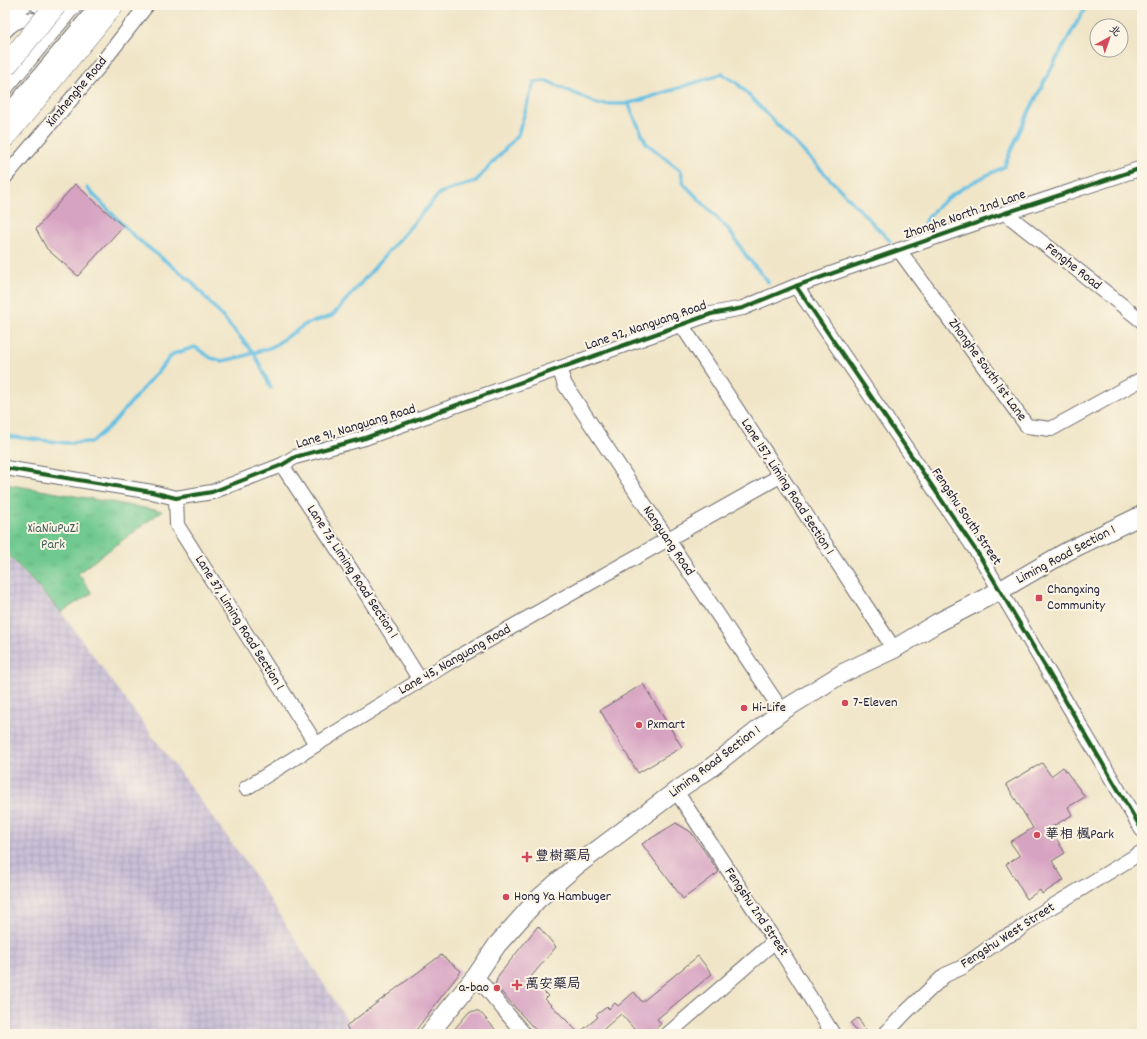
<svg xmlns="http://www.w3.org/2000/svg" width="1147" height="1039" font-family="Dekko,'LXGW WenKai TC',sans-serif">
  <defs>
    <pattern id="industrial-grid" width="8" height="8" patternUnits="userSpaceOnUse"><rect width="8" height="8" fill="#c9bfd7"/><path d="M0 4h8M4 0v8" fill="none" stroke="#aca4b9"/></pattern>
    <pattern id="grass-tufts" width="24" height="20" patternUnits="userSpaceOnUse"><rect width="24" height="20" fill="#70c98f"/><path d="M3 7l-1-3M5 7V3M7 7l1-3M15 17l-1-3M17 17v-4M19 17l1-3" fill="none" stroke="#61ac7c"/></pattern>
  </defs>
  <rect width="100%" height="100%" fill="#fcf5e5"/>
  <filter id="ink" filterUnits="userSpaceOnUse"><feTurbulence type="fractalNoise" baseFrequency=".025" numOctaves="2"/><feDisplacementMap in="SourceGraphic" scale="8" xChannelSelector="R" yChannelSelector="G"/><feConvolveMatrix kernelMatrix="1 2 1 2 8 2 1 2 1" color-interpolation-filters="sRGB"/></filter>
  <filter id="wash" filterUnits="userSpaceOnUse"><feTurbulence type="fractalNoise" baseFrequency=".012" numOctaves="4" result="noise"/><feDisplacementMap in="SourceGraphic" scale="16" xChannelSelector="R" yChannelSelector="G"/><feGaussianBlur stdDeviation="0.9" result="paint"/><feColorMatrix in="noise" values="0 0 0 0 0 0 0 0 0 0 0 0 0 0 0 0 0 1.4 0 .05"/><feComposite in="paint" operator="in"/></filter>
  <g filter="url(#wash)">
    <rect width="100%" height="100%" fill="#f0e5c7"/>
    <path fill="url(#industrial-grid)" d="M 5,553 L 61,612 L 245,861 L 356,1034 L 5,1034 Z"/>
    <path fill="url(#grass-tufts)" stroke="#497665" d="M 5,484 L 162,511 L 78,573 L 92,593 L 61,612 L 5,551 Z"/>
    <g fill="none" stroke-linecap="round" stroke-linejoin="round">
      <g stroke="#65c0e3" stroke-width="3.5">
        <path d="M 628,103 L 646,143 L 681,171 L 684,184 L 729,230 L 747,257 L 760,272 L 768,282"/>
        <path d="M 87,188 L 135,237 L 191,281 L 254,353 L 271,388"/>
        <path d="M 922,229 C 933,200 976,180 1004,167 C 1027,111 1056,58 1087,5"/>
        <path d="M 5,436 L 66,443 L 92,442 L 113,423 L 173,354 L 195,347 L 211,358 L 222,361 L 241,357 L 272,347 L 306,324 L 332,316 L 440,193 L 476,181 L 518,135 L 534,82 L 547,81 L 598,104 L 625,104 L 638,101 L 722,74 L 737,83 L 890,241"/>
      </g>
    </g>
    <g id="blocks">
      <g fill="#d7a3c2">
        <path d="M 75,184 L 123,226 L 78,276 L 47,249 L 36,229 Z"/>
        <path d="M 643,684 L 682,747 L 638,773 L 600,710 Z"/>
        <path d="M 1042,763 L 1051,776 L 1063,767 L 1085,797 L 1068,807 L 1072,815 L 1050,828 L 1065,853 L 1052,861 L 1064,880 L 1042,894 L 1040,890 L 1027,899 L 1006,864 L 1020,856 L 1010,842 L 1033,828 L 1006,784 Z"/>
        <path d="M 676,823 L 691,832 L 719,872 L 683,899 L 642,844 Z"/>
        <path d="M 538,926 L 556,947 L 530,978 L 548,996 L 545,999 L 579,1033 L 598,1017 L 596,1015 L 604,1009 L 607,1007 L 609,1009 L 615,1003 L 618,1006 L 634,992 L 642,1002 L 698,956 L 712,974 L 657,1019 L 661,1024 L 649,1034 L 628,1034 L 634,1029 L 621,1014 L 598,1034 L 539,1034 L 495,985 L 498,976 Z"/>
        <path d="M 441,955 L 461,971 L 413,1034 L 351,1034 L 346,1026 Z"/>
        <path d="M 470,1011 L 479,1011 L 495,1029 L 491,1034 L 450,1034 Z"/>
        <path d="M 858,1018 L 868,1034 L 858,1034 L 851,1023 Z"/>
      </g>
    </g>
  </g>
  <g filter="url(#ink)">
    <use href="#blocks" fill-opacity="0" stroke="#6a666c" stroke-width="1"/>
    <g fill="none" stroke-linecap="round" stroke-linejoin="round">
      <defs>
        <g id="minor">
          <path d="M 37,5 L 45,8 L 56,17"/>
          <path d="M 5,15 L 25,5"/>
          <path d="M 5,31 C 17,17 32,16 46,27"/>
          <path d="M 5,89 L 75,5"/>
          <path d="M 5,116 L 98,5"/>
          <path d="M 5,177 L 97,69 L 147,5"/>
          <path d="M 1005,213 L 1142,321"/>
          <path d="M 899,250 L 1027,426 L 1051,429 L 1142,379"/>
          <path d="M 796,286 L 979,555 L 1142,830"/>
          <path d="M 681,324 L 894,649"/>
          <path d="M 559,368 L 565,385 L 782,711"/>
          <path d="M 282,465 L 359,582 L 420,680"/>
          <path d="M 5,468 L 152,492 L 176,498 L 212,492 L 282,465 L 295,457 L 365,438 L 711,314 L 743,308 L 796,286 L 1005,213 L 1142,168"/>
          <path d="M 176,498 L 177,525 L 316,744"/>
          <path d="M 246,788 L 448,663 L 780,476"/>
          <path d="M 676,791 L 775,941 L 833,1034"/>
          <path d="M 476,976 L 524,1034"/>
          <path d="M 668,1034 L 775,941"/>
          <path d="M 885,1034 L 906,1012 L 945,975 L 961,968 L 1003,938 L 1016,932 L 1038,915 L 1142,852"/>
        </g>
        <path id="major" d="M 429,1034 L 476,976 L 497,945 L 537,900 L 576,866 L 676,791 L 708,770 L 782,711 L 843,673 L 894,649 L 937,623 L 1001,590 L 1066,552 L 1142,515"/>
        <path id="highway" d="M 5,137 L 113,5"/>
      </defs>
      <use href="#minor" stroke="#6a666c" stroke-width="16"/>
      <use href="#major" stroke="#6a666c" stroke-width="20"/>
      <use href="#highway" stroke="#6a666c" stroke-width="22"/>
      <use href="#minor" stroke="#fff" stroke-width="14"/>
      <use href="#major" stroke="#fff" stroke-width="18"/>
      <use href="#highway" stroke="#fff" stroke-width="21"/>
      <defs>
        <path id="highway-bridge" d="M 5,67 L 56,5"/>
      </defs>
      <use href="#highway-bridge" stroke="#6a666c" stroke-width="22" stroke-linecap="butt"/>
      <use href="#highway-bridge" stroke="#fff" stroke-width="21"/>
      <defs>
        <g id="cycleway">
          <path d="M 796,286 L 979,555 L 1142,830"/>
          <path d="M 5,468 L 152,492 L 176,498 L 212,492 L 282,465 L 295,457 L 365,438 L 711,314 L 743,308 L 796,286 L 1005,213 L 1142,168"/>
        </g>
      </defs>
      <use href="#cycleway" stroke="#fcf5e5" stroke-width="6"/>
      <use href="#cycleway" stroke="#1b5e20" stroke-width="4"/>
    </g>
  </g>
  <g fill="#d1495b" stroke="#fcf5e5" stroke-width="1.5">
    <rect x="1035" y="594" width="8" height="8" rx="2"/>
    <circle cx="845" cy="703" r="4"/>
    <circle cx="744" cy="708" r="4"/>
    <circle cx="639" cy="725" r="4"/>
    <circle cx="1037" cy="835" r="4"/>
    <path d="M525 851h4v4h4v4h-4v4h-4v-4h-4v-4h4z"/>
    <circle cx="506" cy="897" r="4"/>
    <path d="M515 979h4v4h4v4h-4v4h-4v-4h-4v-4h4z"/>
    <circle cx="497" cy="988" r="4"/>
  </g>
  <g text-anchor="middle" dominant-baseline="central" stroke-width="4" stroke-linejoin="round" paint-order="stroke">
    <g font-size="14" fill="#22223b" stroke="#fcf5e5">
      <text transform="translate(77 92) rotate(-50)">Xinzhenghe Road</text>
      <text transform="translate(965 215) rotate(-19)">Zhonghe North 2nd Lane</text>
      <text transform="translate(1073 267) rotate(38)">Fenghe Road</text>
      <text transform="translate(646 326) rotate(-19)">Lane 92, Nanguang Road</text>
      <text transform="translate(987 370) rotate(54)">Zhonghe South 1st Lane</text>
      <text transform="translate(356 427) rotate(-17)">Lane 91, Nanguang Road</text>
      <text transform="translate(787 487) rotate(57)">Lane 157, Liming Road Section 1</text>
      <text transform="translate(966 517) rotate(56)">Fengshu South Street</text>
      <text transform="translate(668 541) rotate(56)">Nanguang Road</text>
      <text transform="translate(1066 555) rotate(-28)">Liming Road Section 1</text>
      <text transform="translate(352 572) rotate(57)">Lane 73, Liming Road Section 1</text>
      <text transform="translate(239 623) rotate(58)">Lane 37, Liming Road Section 1</text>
      <text transform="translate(455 660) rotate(-30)">Lane 45, Nanguang Road</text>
      <text transform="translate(715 762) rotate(-37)">Liming Road Section 1</text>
      <text transform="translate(756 912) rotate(56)">Fengshu 2nd Street</text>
      <text transform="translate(1008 936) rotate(-33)">Fengshu West Street</text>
    </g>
    <g font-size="14" fill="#3d5c58" stroke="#fcf5e5">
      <text x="53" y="529">XiaNiuPuZi<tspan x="53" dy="16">Park</tspan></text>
    </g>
    <g font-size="14" fill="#22223b" stroke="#fcf5e5" text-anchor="start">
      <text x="1047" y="590">Changxing<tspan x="1047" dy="16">Community</tspan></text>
      <text x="853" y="703">7-Eleven</text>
      <text x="752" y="708">Hi-Life</text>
      <text x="647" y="725">Pxmart</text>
      <text x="1045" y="835">華相 楓Park</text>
      <text x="535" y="857">豐樹藥局</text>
      <text x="514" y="897">Hong Ya Hambuger</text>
      <text x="525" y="985">萬安藥局</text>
      <text x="489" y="988" text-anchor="end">a-bao</text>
    </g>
  </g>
  <rect width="1147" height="1039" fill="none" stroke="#fcf5e5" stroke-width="20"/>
  <g transform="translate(1109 38) rotate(40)"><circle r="19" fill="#fcf5e5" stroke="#a5a1a1"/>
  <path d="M0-3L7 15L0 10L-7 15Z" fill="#d1495b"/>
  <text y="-6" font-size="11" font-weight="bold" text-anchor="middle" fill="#22223b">北</text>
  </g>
</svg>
